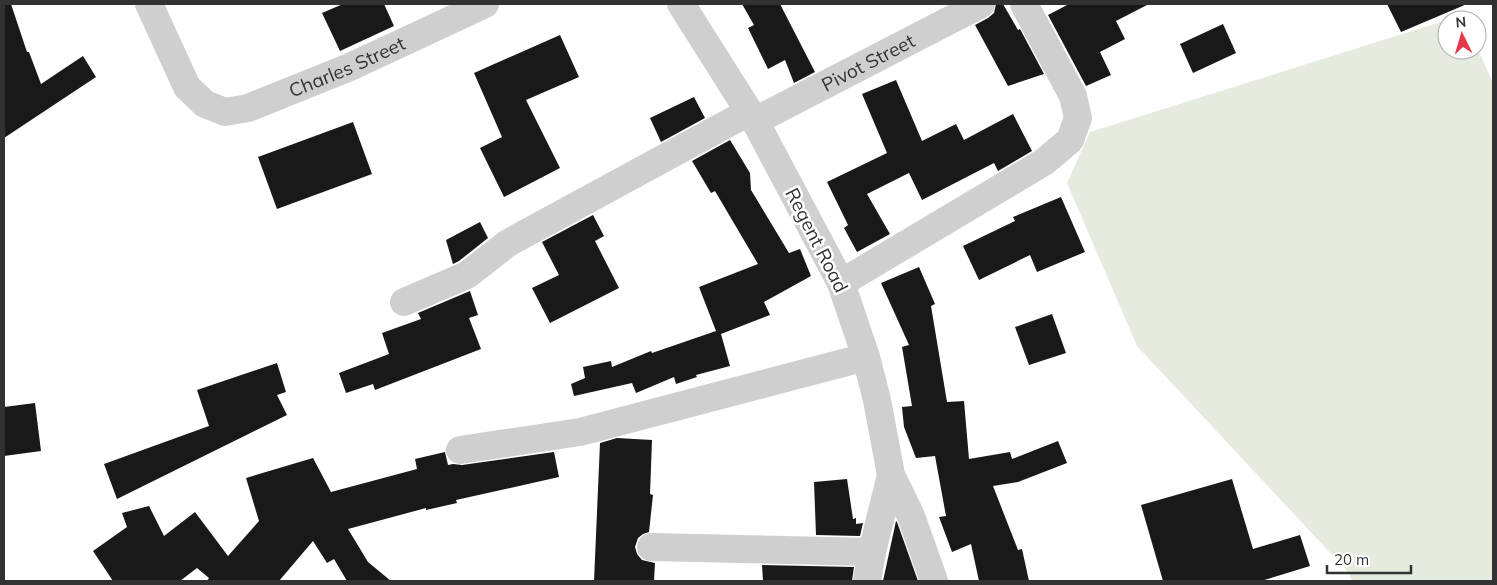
<svg xmlns="http://www.w3.org/2000/svg" width="1497" height="585" font-family="Mulish,sans-serif">
  <rect width="100%" height="100%" fill="#fff"/>
  <path fill="#e5ebde" d="M 1447,20 L 1447,50 L 1477,50 L 1477,47 L 1493,83 L 1493,581 L 1352,581 L 1349,573 L 1137,346 L 1067,183 L 1090,132 Z"/>
  <g fill="#191919">
    <path d="M 4,4 L 11,4 L 27,52 L 29,52 L 41,84 L 83,56 L 96,77 L 4,138 Z"/>
    <path d="M 343,4 L 384,4 L 394,26 L 340,51 L 322,13 Z"/>
    <path d="M 742,4 L 780,4 L 815,72 L 794,83 L 785,60 L 768,69 L 748,28 L 754,25 Z"/>
    <path d="M 996,4 L 1003,4 L 1018,30 L 1020,29 L 1044,74 L 1008,86 L 975,25 L 988,18 L 994,13 Z"/>
    <path d="M 1069,4 L 1149,4 L 1116,21 L 1125,39 L 1100,52 L 1111,75 L 1086,86 L 1048,15 Z"/>
    <path d="M 1387,4 L 1467,4 L 1401,32 Z"/>
    <path d="M 1223,24 L 1236,53 L 1193,73 L 1180,44 Z"/>
    <path d="M 560,35 L 579,77 L 526,100 L 560,168 L 504,197 L 480,148 L 502,137 L 474,73 Z"/>
    <path d="M 896,80 L 922,141 L 956,124 L 964,140 L 1013,114 L 1032,151 L 998,171 L 994,163 L 922,200 L 909,173 L 867,194 L 890,234 L 857,252 L 844,228 L 848,225 L 827,182 L 887,153 L 862,94 Z"/>
    <path d="M 694,97 L 705,118 L 661,142 L 650,118 Z"/>
    <path d="M 353,122 L 372,174 L 277,209 L 258,157 Z"/>
    <path d="M 730,140 L 750,173 L 751,190 L 789,253 L 800,249 L 811,276 L 764,302 L 770,315 L 721,334 L 730,366 L 696,375 L 697,377 L 676,384 L 674,377 L 636,393 L 632,383 L 574,396 L 571,384 L 585,378 L 583,367 L 611,361 L 612,367 L 651,351 L 652,353 L 716,331 L 699,287 L 758,264 L 715,191 L 711,193 L 692,161 Z"/>
    <path d="M 1061,197 L 1085,252 L 1037,272 L 1030,255 L 979,280 L 963,246 L 1015,221 L 1013,217 Z"/>
    <path d="M 593,215 L 604,236 L 595,241 L 619,288 L 550,323 L 532,288 L 559,275 L 542,242 Z"/>
    <path d="M 480,222 L 488,238 L 459,261 L 453,264 L 446,240 Z"/>
    <path d="M 919,267 L 935,304 L 931,306 L 947,402 L 964,401 L 969,459 L 1010,452 L 1012,459 L 1058,441 L 1067,463 L 1018,482 L 993,486 L 1018,550 L 1022,549 L 1029,581 L 979,581 L 971,544 L 952,552 L 939,517 L 946,516 L 935,456 L 916,458 L 904,427 L 902,407 L 912,406 L 902,347 L 909,345 L 881,283 Z"/>
    <path d="M 470,291 L 478,315 L 469,318 L 481,349 L 375,390 L 373,384 L 346,393 L 339,373 L 389,354 L 382,333 L 421,319 L 418,313 Z"/>
    <path d="M 1052,314 L 1066,353 L 1029,365 L 1015,327 Z"/>
    <path d="M 277,363 L 286,392 L 277,395 L 287,415 L 117,499 L 104,464 L 209,426 L 197,390 Z"/>
    <path d="M 35,403 L 41,451 L 4,456 L 4,407 Z"/>
    <path d="M 617,438 L 652,440 L 650,494 L 653,495 L 649,532 L 643,534 L 638,538 L 635,547 L 637,554 L 642,560 L 655,563 L 654,581 L 594,581 L 600,443 Z"/>
    <path d="M 445,452 L 448,465 L 453,464 L 462,465 L 554,452 L 559,477 L 456,500 L 457,503 L 426,510 L 426,508 L 348,529 L 368,562 L 391,581 L 347,581 L 334,559 L 327,563 L 313,541 L 279,581 L 207,581 L 209,578 L 197,568 L 180,581 L 113,581 L 93,551 L 127,527 L 122,513 L 149,506 L 164,536 L 195,512 L 228,556 L 259,521 L 246,478 L 313,458 L 331,492 L 417,469 L 415,459 Z"/>
    <path d="M 847,479 L 853,519 L 856,518 L 856,524 L 863,523 L 860,536 L 816,535 L 814,482 Z"/>
    <path d="M 1232,479 L 1253,549 L 1300,535 L 1310,566 L 1261,581 L 1163,581 L 1141,505 Z"/>
    <path d="M 896,521 L 897,522 L 918,581 L 883,581 Z"/>
    <path d="M 762,565 L 854,567 L 852,581 L 763,581 Z"/>
  </g>
  <g fill="none" stroke-linecap="round" stroke-linejoin="round">
    <g stroke="#cfcfcf" stroke-width="28">
      <path id="s1" d="M 149,4 L 187,87 L 205,104 L 225,112 L 248,108 L 350,67 L 485,4"/>
      <path d="M 681,4 L 755,121"/>
      <path d="M 841,283 L 1044,162 L 1070,140 L 1078,118 L 1073,96 L 1024,4"/>
      <path d="M 404,302 L 467,275 L 508,243 L 749,112"/>
      <path d="M 460,450 L 580,432 L 866,357"/>
      <path d="M 651,547 L 872,552"/>
    </g>
    <g stroke="#cfcfcf" stroke-width="28">
      <path d="M 867,581 L 872,552 L 891,475"/>
      <path id="s2" d="M 934,581 L 911,516 L 891,475 L 877,400 L 866,357 L 841,283 L 755,121 L 981,4"/>
    </g>
  </g>
  <g text-anchor="middle" dominant-baseline="central" stroke-width="5" stroke-linejoin="round" paint-order="stroke">
    <g font-size="19" fill="#323232" stroke="#fff">
      <text stroke="none"><textPath href="#s2" startOffset="624">Pivot Street</textPath></text>
      <text stroke="none"><textPath href="#s1" startOffset="268">Charles Street</textPath></text>
      <text transform="translate(817 240) rotate(63)">Regent Road</text>
    </g>
  </g>
  <rect width="1497" height="585" fill="none" stroke="#323232" stroke-width="10"/>
  <g transform="translate(1462 35) rotate(355)"><circle r="24" fill="#ffffff" stroke="#adadad"/>
  <path d="M0-4L9 19L0 12L-9 19Z" fill="#e13b4a"/>
  <text y="-8" font-size="14" font-weight="bold" text-anchor="middle" fill="#323232">N</text>
  </g>
  <path d="M1327 565v8h84v-8" fill="none" stroke="#323232" stroke-width="2.5"/>
  <text x="1334" y="565" font-size="15" fill="#323232" stroke="#ffffff" stroke-width="4" paint-order="stroke">20 m</text>
</svg>
